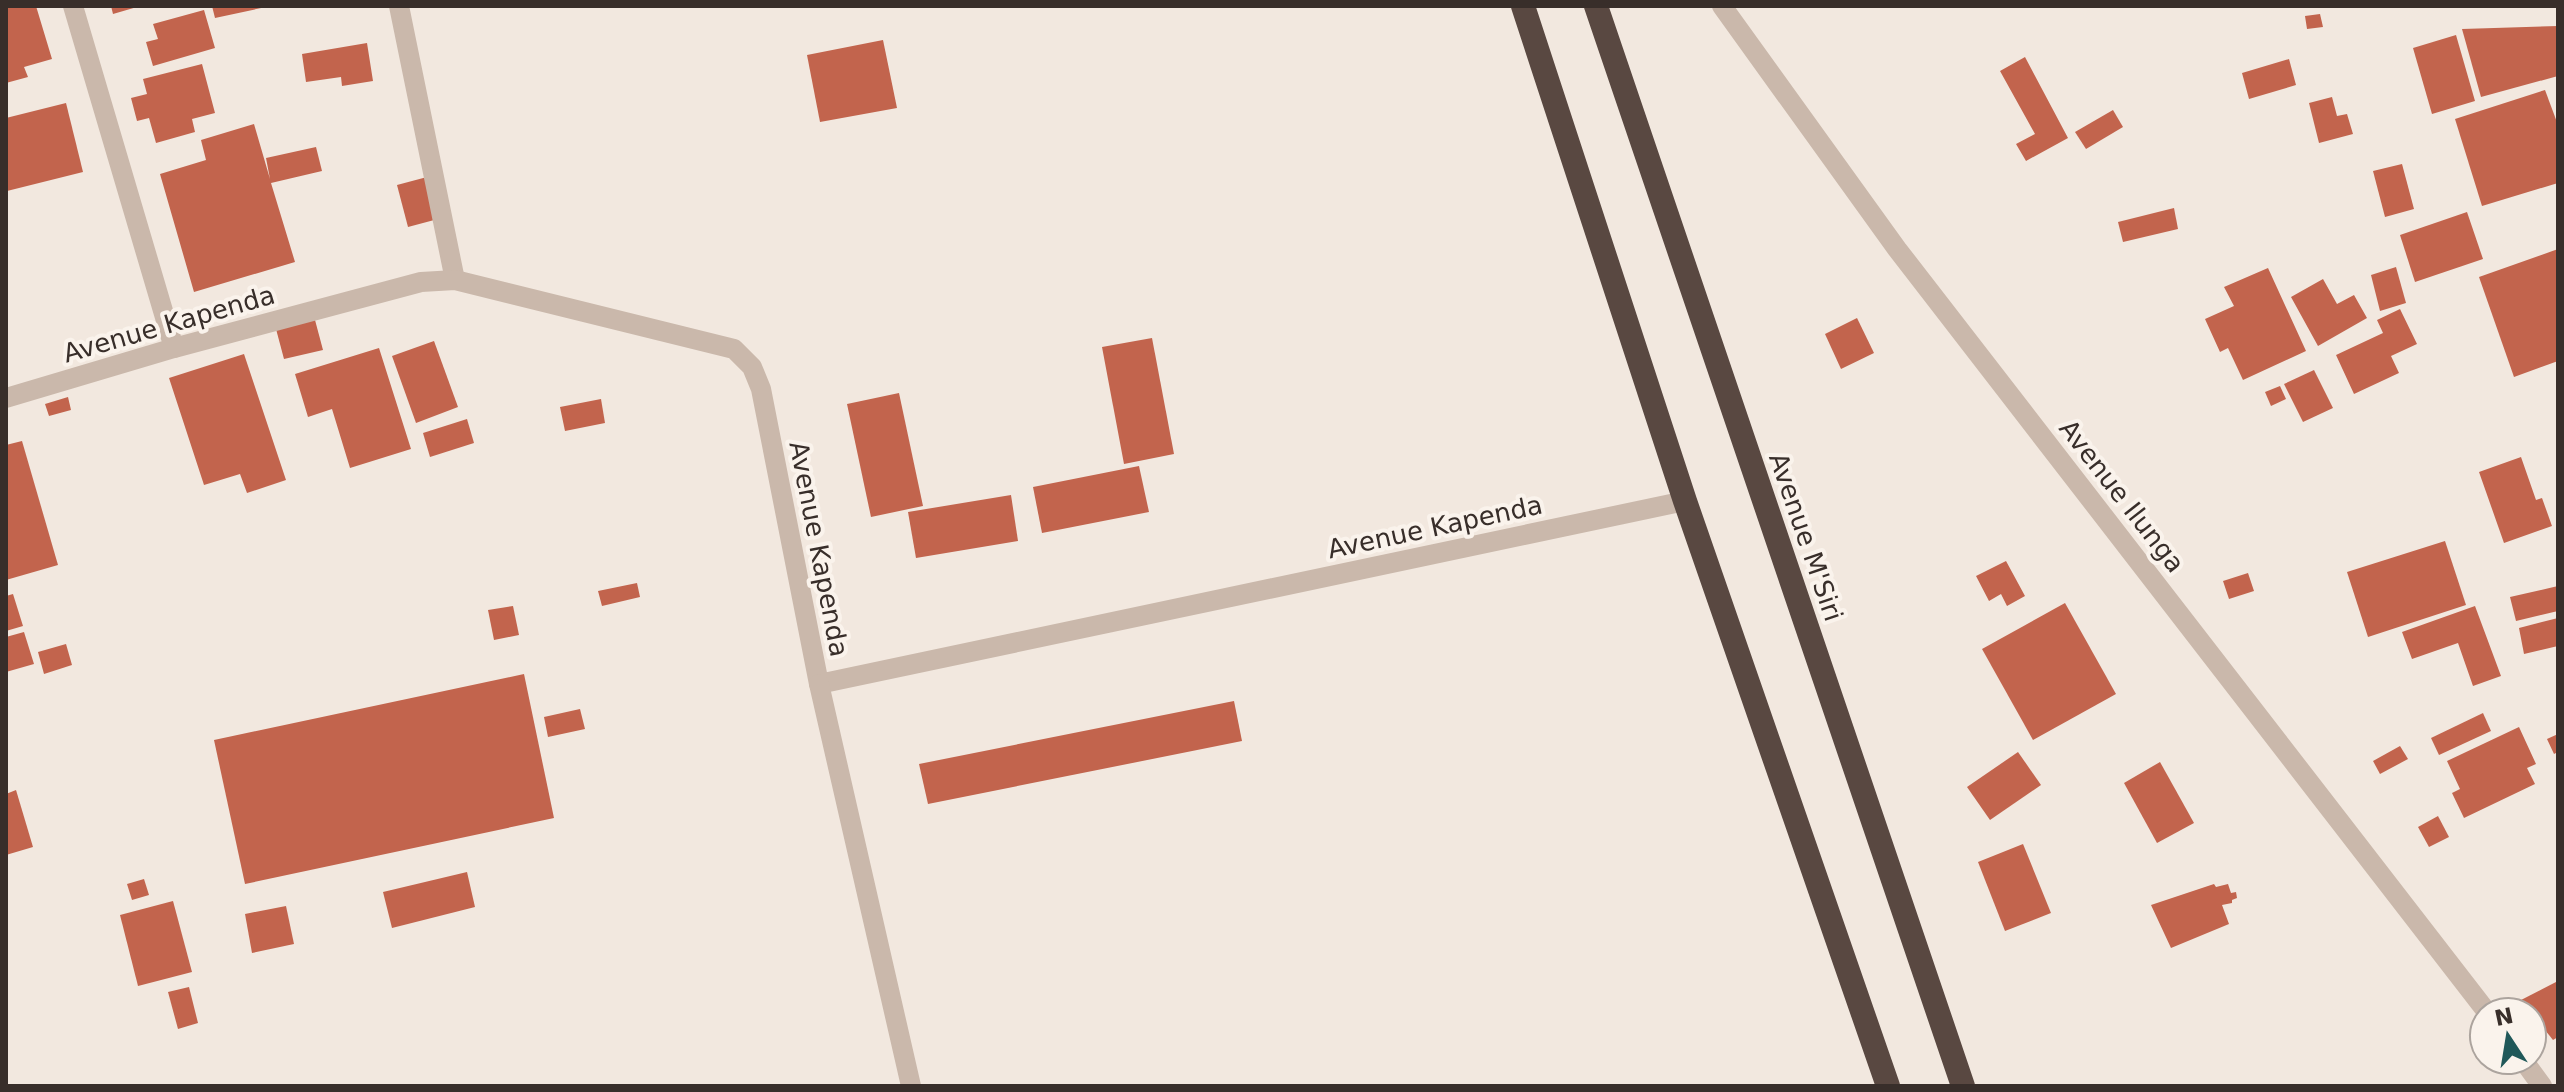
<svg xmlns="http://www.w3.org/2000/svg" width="2564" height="1092" font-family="'DejaVu Sans',sans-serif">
  <rect width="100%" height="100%" fill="#f2e8df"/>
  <g fill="#c2644d">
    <path d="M 6,6 L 36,6 L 52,59 L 24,67 L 28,77 L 6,83 Z"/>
    <path d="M 111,6 L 137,6 L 137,7 L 113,14 Z"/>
    <path d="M 212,6 L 266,6 L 266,7 L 215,18 Z"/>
    <path d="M 204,10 L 215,48 L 153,66 L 146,42 L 158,39 L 153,24 Z"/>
    <path d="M 2320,14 L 2323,27 L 2307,29 L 2305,16 Z"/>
    <path d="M 2558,26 L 2558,76 L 2481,97 L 2462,29 Z"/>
    <path d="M 2456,35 L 2475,101 L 2432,114 L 2413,48 Z"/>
    <path d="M 883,40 L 897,108 L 820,122 L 807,55 Z"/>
    <path d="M 367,43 L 373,81 L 342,86 L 341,77 L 306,82 L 302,54 Z"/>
    <path d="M 2025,57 L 2068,138 L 2026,161 L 2016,144 L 2035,134 L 2000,71 Z"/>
    <path d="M 2289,59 L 2296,85 L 2249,99 L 2242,73 Z"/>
    <path d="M 202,64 L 215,113 L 192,119 L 195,132 L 156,143 L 149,118 L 137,121 L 131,98 L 147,94 L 143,79 Z"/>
    <path d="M 2545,90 L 2558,125 L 2558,183 L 2482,206 L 2455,119 Z"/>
    <path d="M 2332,97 L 2337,116 L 2347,114 L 2353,134 L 2319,143 L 2309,103 Z"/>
    <path d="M 66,103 L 83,172 L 7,191 L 6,118 Z"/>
    <path d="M 2113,110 L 2123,127 L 2086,149 L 2075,132 Z"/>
    <path d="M 254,124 L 270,179 L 266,158 L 316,147 L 322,171 L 271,183 L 295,262 L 194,292 L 160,174 L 206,160 L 201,140 Z"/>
    <path d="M 2402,164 L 2414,209 L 2385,217 L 2373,171 Z"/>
    <path d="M 427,177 L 438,219 L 408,227 L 397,185 Z"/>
    <path d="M 2174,208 L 2178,229 L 2123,242 L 2118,222 Z"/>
    <path d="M 2467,212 L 2483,259 L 2415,282 L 2400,235 Z"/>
    <path d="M 2558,249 L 2558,361 L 2514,377 L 2479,277 Z"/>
    <path d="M 2396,267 L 2406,303 L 2380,311 L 2371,275 Z"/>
    <path d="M 2268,268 L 2306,351 L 2243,380 L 2228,348 L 2220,352 L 2205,319 L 2234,306 L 2224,287 Z"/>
    <path d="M 2323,279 L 2337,304 L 2354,295 L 2367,318 L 2318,346 L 2291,297 Z"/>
    <path d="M 2400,309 L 2417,344 L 2391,356 L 2399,373 L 2354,394 L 2336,355 L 2383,333 L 2377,320 Z"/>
    <path d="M 1857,318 L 1874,353 L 1841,369 L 1825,334 Z"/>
    <path d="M 315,320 L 323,350 L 284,359 L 276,329 Z"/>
    <path d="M 1152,338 L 1174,454 L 1124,464 L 1102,347 Z"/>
    <path d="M 434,341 L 458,407 L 416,423 L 392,356 Z"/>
    <path d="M 379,348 L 411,449 L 350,468 L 332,409 L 308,417 L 295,374 Z"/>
    <path d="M 244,354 L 286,480 L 247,493 L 240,474 L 204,485 L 169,378 Z"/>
    <path d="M 2314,370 L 2333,408 L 2303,422 L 2284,384 Z"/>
    <path d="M 2280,386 L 2286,399 L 2271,406 L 2265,392 Z"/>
    <path d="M 899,393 L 923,506 L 871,517 L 847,404 Z"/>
    <path d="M 68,397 L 71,410 L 49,416 L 45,404 Z"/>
    <path d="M 601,399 L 605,423 L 565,431 L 560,407 Z"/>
    <path d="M 467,419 L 474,443 L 430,457 L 423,433 Z"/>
    <path d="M 22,441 L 58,565 L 6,580 L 6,445 Z"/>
    <path d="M 2521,457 L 2536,500 L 2542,498 L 2552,526 L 2504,543 L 2479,472 Z"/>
    <path d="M 1139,466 L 1149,512 L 1042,533 L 1033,487 Z"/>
    <path d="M 1011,495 L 1018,541 L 916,558 L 908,512 Z"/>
    <path d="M 2445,541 L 2466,605 L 2368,637 L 2347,572 Z"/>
    <path d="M 2006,561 L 2025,596 L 2007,606 L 2001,594 L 1989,601 L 1976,576 Z"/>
    <path d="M 2248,573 L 2254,591 L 2229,599 L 2223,581 Z"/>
    <path d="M 637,583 L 640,597 L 602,606 L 598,591 Z"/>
    <path d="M 2558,586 L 2558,611 L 2516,621 L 2510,597 Z"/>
    <path d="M 13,594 L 23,626 L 6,631 L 6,596 Z"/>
    <path d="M 2065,603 L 2116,694 L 2033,740 L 1982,649 Z"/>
    <path d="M 513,606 L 519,635 L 494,640 L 488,610 Z"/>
    <path d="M 2475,606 L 2501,676 L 2473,686 L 2458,643 L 2412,659 L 2402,632 Z"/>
    <path d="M 2558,618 L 2558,646 L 2524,654 L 2519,628 Z"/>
    <path d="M 24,632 L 34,664 L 6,672 L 6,637 Z"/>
    <path d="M 66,644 L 72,665 L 44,674 L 38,652 Z"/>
    <path d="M 524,674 L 554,818 L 245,884 L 214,740 Z"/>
    <path d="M 1234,701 L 1242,741 L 928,804 L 919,764 Z"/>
    <path d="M 580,709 L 585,729 L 548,737 L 544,717 Z"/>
    <path d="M 2483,713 L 2491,731 L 2439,755 L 2431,738 Z"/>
    <path d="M 2519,727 L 2536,764 L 2527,768 L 2535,784 L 2464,818 L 2452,793 L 2460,789 L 2447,761 Z"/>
    <path d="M 2558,734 L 2558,752 L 2554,754 L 2547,739 Z"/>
    <path d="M 2400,746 L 2408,759 L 2380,774 L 2373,761 Z"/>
    <path d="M 2018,752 L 2041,785 L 1990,820 L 1967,787 Z"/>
    <path d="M 2160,762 L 2194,823 L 2157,843 L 2124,783 Z"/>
    <path d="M 16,790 L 33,847 L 6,855 L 6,794 Z"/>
    <path d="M 2438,816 L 2449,837 L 2429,847 L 2418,827 Z"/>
    <path d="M 2023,844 L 2051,913 L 2005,931 L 1978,862 Z"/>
    <path d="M 467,872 L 475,907 L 392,928 L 383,892 Z"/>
    <path d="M 144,879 L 149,895 L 132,900 L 127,884 Z"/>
    <path d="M 2214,884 L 2216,887 L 2228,884 L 2231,893 L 2236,892 L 2237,898 L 2232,900 L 2232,903 L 2222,905 L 2229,924 L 2171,948 L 2151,905 Z"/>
    <path d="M 173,901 L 192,972 L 138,986 L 120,915 Z"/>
    <path d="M 286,906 L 294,944 L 252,953 L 245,914 Z"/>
    <path d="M 2556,982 L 2558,1037 L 2553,1040 L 2521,1000 Z"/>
    <path d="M 189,987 L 198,1023 L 178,1029 L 168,992 Z"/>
  </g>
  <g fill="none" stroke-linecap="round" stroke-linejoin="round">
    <g stroke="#cab8ab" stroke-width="20">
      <path d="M 73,6 L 174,348"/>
      <path d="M 399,6 L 455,280"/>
      <path d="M 1722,6 L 1897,249 L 2487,1012"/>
      <path d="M 6,398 L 174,348 L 421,282 L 455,280 L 734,349 L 752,367 L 761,389 L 819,684 L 1685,501"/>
      <path d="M 819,684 L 911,1086"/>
      <path d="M 2523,1060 L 2542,1086"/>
    </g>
    <g stroke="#594841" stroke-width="24">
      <path d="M 1523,6 L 1685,501 L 1888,1086"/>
      <path d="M 1596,6 L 1963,1086"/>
    </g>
  </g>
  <g text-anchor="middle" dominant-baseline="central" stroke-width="8" stroke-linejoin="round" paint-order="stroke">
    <g font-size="26" fill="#382e2a" stroke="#faf3ec">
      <text transform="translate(169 324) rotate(-16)">Avenue Kapenda</text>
      <text transform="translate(2122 496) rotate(52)">Avenue Ilunga</text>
      <text transform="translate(1435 527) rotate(-12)">Avenue Kapenda</text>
      <text transform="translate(1806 537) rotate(71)">Avenue M'Siri</text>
      <text transform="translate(819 549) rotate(79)">Avenue Kapenda</text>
    </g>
  </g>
  <rect width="2564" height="1092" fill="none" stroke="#382e2a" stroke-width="16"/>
  <g transform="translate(2508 1036) rotate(348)"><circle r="38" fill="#faf3ec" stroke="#aca49e" stroke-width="2"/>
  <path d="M0-6L14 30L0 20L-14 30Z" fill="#205859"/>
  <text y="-12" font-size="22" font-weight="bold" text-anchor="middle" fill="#382e2a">N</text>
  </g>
</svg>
